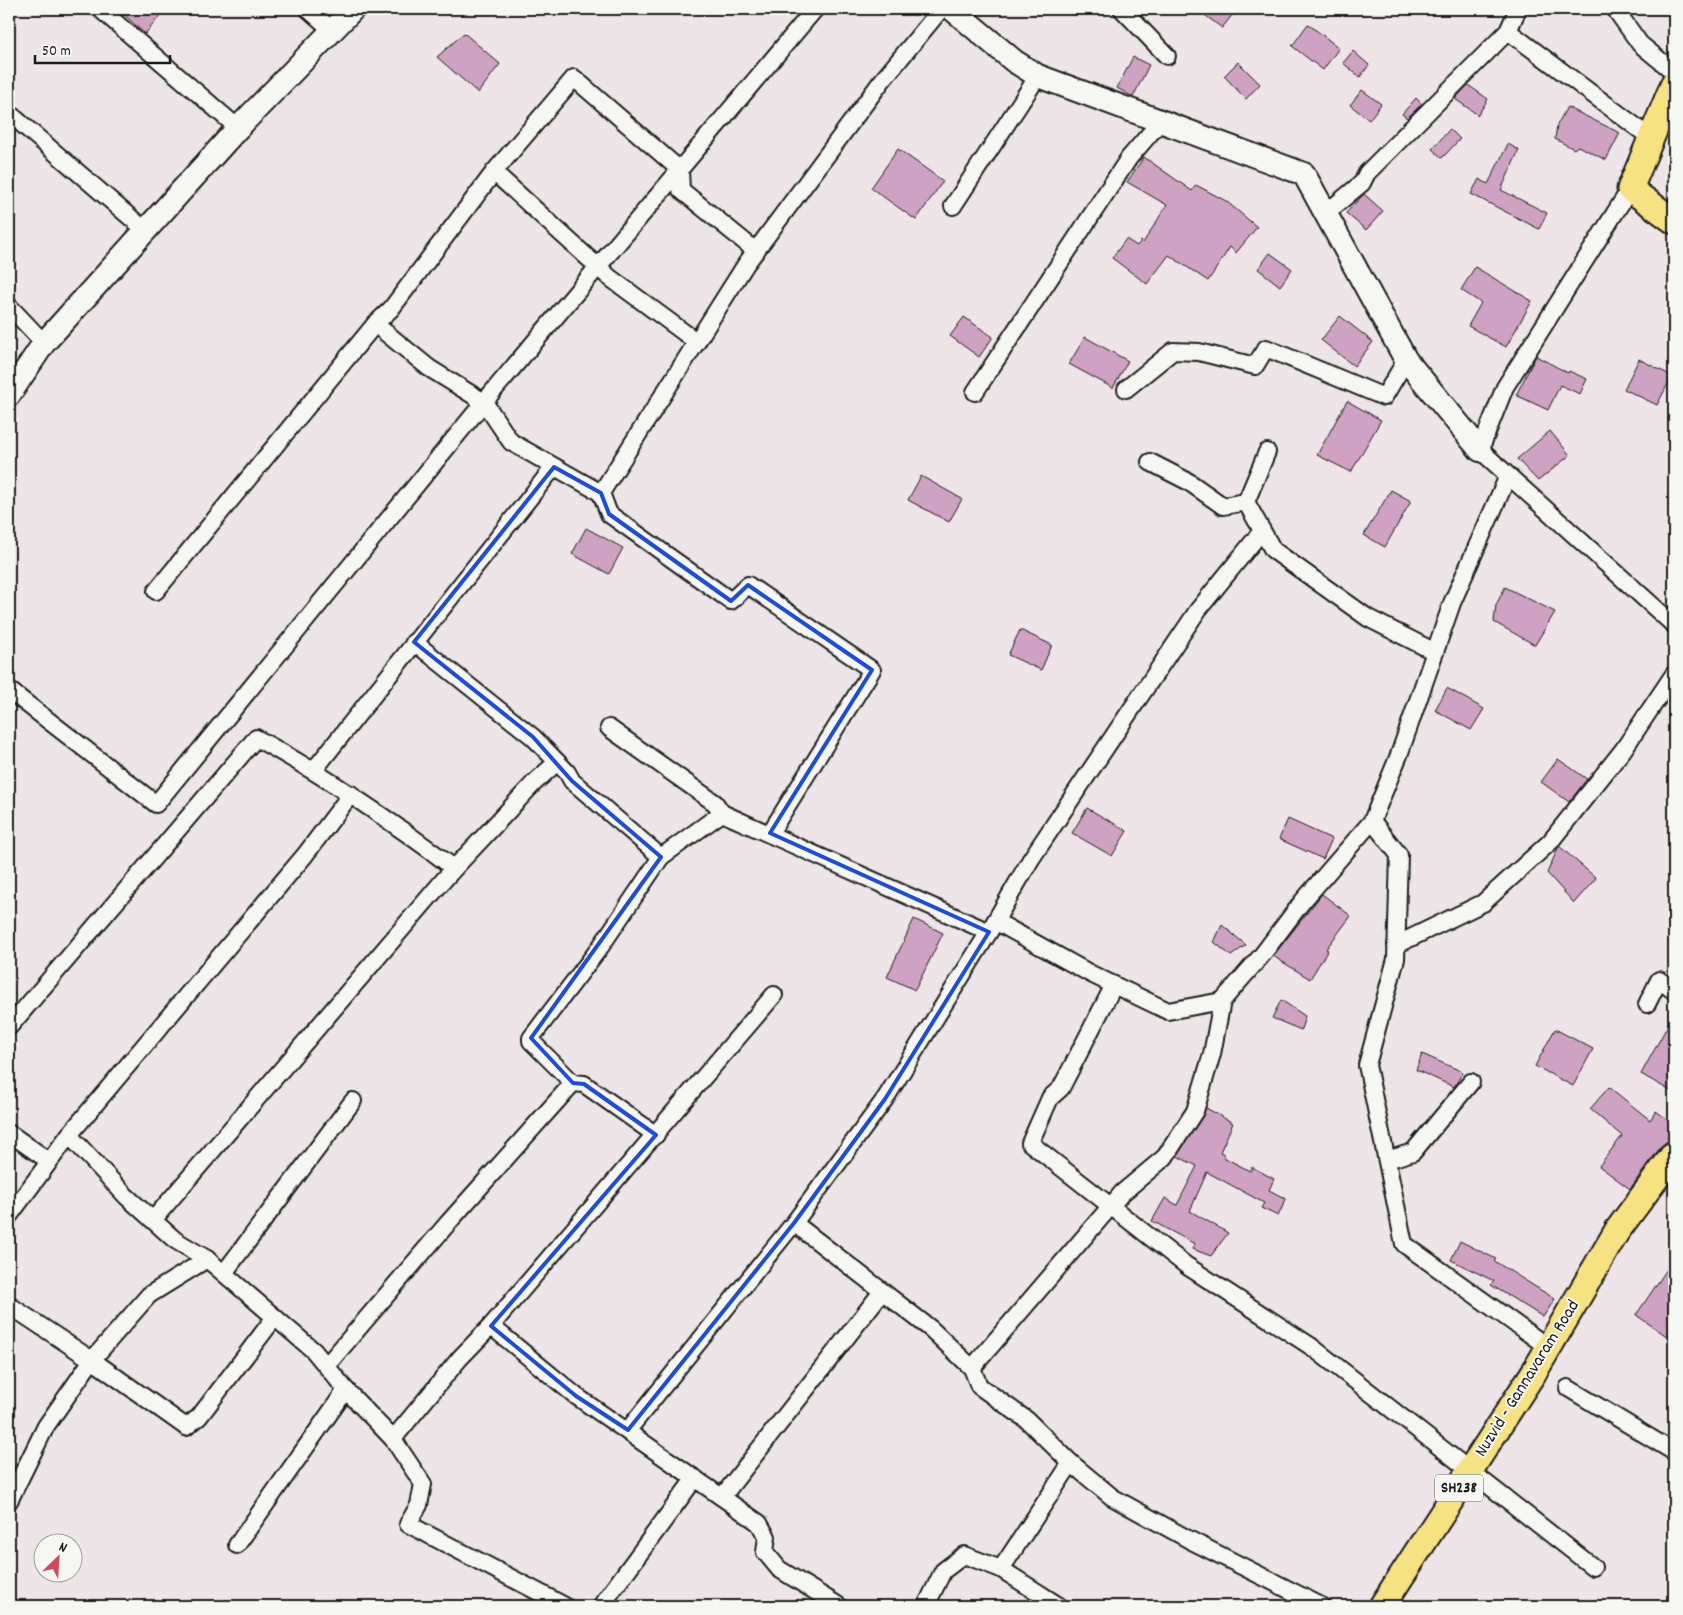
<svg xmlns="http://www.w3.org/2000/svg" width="1683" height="1615" font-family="Dekko,sans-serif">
  <rect width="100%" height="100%" fill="#eee5e8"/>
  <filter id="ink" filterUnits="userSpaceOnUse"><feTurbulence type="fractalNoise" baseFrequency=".02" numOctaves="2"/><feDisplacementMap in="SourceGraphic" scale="10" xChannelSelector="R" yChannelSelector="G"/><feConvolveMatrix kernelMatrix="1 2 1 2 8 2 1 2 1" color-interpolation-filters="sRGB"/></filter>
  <g filter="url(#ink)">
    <g fill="#cfa1c2" stroke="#1c1c1c">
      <path d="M 118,9 L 166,9 L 145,34 Z"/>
      <path d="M 1197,9 L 1237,9 L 1222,28 Z"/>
      <path d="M 1308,24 L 1339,48 L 1323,70 L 1292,46 Z"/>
      <path d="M 464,33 L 500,64 L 478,93 L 437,57 Z"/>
      <path d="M 1353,51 L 1369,65 L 1360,77 L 1343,63 Z"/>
      <path d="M 1133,57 L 1149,65 L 1133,97 L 1117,88 Z"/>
      <path d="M 1238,62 L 1260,84 L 1246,99 L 1224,76 Z"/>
      <path d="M 1468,85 L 1488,99 L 1478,115 L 1455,99 Z"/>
      <path d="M 1362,90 L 1381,104 L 1369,120 L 1350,105 Z"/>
      <path d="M 1416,98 L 1422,104 L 1407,118 L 1402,114 Z"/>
      <path d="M 1567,107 L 1620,133 L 1606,160 L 1578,146 L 1574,149 L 1555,139 L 1557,125 Z"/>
      <path d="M 1450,129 L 1460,139 L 1442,158 L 1432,149 Z"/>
      <path d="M 1508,144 L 1519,150 L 1501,190 L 1547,213 L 1539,229 L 1471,194 L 1479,179 L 1488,184 Z"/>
      <path d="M 898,149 L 943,181 L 916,220 L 871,188 Z"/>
      <path d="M 1144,157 L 1192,191 L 1196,185 L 1226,201 L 1257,227 L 1236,253 L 1230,247 L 1208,281 L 1169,255 L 1147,284 L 1112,258 L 1126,239 L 1137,246 L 1141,241 L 1143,243 L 1167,205 L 1127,182 Z"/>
      <path d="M 1364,194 L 1383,211 L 1366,230 L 1346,213 Z"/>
      <path d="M 1270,253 L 1292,269 L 1280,286 L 1258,269 Z"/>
      <path d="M 1475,267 L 1532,301 L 1506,347 L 1468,326 L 1481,303 L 1461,290 Z"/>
      <path d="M 1340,316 L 1373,342 L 1354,366 L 1321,340 Z"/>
      <path d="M 964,317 L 993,337 L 979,357 L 950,336 Z"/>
      <path d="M 1085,337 L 1128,361 L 1113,388 L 1069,364 Z"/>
      <path d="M 1536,356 L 1568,373 L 1569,371 L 1587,379 L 1580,394 L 1560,385 L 1548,410 L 1516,395 Z"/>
      <path d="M 1639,359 L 1672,376 L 1657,405 L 1624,389 Z"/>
      <path d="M 1347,401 L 1381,420 L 1351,472 L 1317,455 Z"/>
      <path d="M 1550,431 L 1570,455 L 1538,481 L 1517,459 Z"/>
      <path d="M 921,476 L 962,499 L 949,522 L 908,500 Z"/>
      <path d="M 1391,490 L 1411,501 L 1385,547 L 1364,535 Z"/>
      <path d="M 586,528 L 623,548 L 609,574 L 572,554 Z"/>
      <path d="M 1505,587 L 1555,612 L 1535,645 L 1494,622 L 1496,605 Z"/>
      <path d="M 1020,630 L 1052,645 L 1041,670 L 1008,655 Z"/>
      <path d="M 1447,688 L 1484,709 L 1471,730 L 1435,710 Z"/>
      <path d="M 1558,759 L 1587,779 L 1569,802 L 1541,782 Z"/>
      <path d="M 1087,808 L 1127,831 L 1112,856 L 1072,833 Z"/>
      <path d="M 1288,819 L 1332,839 L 1323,859 L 1279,839 Z"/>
      <path d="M 1559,846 L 1596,878 L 1574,903 L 1547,873 Z"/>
      <path d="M 1322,894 L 1351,916 L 1326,949 L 1328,950 L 1310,979 L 1273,956 Z"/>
      <path d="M 914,919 L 943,933 L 915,990 L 887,977 Z"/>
      <path d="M 1222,925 L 1246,945 L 1231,956 L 1214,942 Z"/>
      <path d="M 1281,1000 L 1305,1016 L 1301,1030 L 1272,1018 Z"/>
      <path d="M 1674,1014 L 1674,1093 L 1641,1074 Z"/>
      <path d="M 1555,1029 L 1593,1049 L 1573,1086 L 1535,1066 Z"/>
      <path d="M 1422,1054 L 1463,1072 L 1454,1087 L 1416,1070 Z"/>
      <path d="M 1609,1087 L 1650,1120 L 1656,1111 L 1674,1124 L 1674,1137 L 1662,1145 L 1630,1189 L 1599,1166 L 1622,1136 L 1590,1109 Z"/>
      <path d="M 1206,1108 L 1233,1123 L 1220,1152 L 1224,1154 L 1223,1157 L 1250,1171 L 1252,1167 L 1274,1179 L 1269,1190 L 1286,1199 L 1278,1216 L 1261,1208 L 1264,1203 L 1207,1172 L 1190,1211 L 1228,1233 L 1211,1256 L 1192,1249 L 1195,1244 L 1152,1221 L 1165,1198 L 1177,1205 L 1197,1166 L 1177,1156 Z"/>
      <path d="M 1460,1241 L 1496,1259 L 1494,1261 L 1555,1299 L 1543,1317 L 1491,1285 L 1494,1281 L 1451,1260 Z"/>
      <path d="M 1674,1259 L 1674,1341 L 1636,1315 Z"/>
    </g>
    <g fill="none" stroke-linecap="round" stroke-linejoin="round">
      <defs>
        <g id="street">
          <path d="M 100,9 L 238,128"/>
          <path d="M 308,9 L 332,30"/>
          <path d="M 1122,9 L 1167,56"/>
          <path d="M 1615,9 L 1640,44 L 1674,72"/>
          <path d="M 1508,31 L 1651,138"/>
          <path d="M 9,113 L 145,230"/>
          <path d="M 494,172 L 609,277 L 697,342"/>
          <path d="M 1630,189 L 1505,387 L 1480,450 L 1674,625"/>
          <path d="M 953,206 L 1038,76"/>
          <path d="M 1326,213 L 1362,183 L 1367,173 L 1508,31 L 1518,9"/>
          <path d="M 756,251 L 681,190 L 680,170 L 574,78 L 494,172 L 391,309 L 375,324 L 429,368 L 484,402 L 511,442 L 601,493 L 609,514 L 731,601 L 748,585 L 872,670 L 770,833"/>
          <path d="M 9,306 L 44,343"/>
          <path d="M 1126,389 L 1173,351 L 1199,352 L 1255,366 L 1266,348 L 1384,397 L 1406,360"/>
          <path d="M 975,392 L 1129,158 L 1160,122"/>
          <path d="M 1267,452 L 1246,502 L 1273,550 L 1368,618 L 1435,652"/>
          <path d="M 1150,462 L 1189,482 L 1223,506 L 1246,502"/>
          <path d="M 601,493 L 746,264 L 881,82 L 941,9"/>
          <path d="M 156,591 L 375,324"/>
          <path d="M 414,642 L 533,737 L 567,772 L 572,781 L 661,857"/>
          <path d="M 9,690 L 156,804 L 484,402 L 815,9"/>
          <path d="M 609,728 L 715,803 L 722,813 L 989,932"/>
          <path d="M 314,770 L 554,467"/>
          <path d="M 1372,821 L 1399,855 L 1396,959 L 1367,1065 L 1404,1244 L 1549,1348"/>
          <path d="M 448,875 L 534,783 L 557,762"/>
          <path d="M 995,921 L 1091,974 L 1168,1011 L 1222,1001"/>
          <path d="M 1396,945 L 1483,903 L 1550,842 L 1623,750 L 1674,674"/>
          <path d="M 1114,985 L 1061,1088 L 1050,1098 L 1030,1143 L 1187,1266 L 1312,1347 L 1593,1567"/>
          <path d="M 1647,1004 L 1659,980 L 1674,991"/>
          <path d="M 9,1027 L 256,738 C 326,776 390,820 454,868 L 153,1220"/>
          <path d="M 9,1133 L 49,1161"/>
          <path d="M 69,1135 L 126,1196 L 175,1240 L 207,1259 L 314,1351 L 346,1390 L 393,1439 L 423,1484 L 419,1505 L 408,1524 L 565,1606"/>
          <path d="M 656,1135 L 584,1084 L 573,1083 L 531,1041 L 531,1038 L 601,946 L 661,857 L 722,813"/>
          <path d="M 1387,1160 L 1413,1152 L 1471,1082"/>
          <path d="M 9,1216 L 69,1135 L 305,855 L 351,794"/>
          <path d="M 794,1223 L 931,1329 L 972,1368 L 979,1386 L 1027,1420 L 1071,1463 L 1112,1497 L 1188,1539 L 1321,1606"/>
          <path d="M 224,1273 L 353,1101"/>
          <path d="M 9,1305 L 92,1360 L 186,1427 L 199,1417 L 275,1317"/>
          <path d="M 491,1326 L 576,1396 L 759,1523 L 767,1537 L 765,1552 L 779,1569 L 839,1606"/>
          <path d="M 327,1365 L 448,1223 L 573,1083"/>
          <path d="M 972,1368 L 1122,1193 L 1165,1157 L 1195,1111 L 1212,1054 L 1222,1001 L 1262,955 L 1302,902 L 1372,821 L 1399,755 L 1452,603 L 1508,476"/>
          <path d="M 1568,1388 L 1674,1452"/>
          <path d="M 628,1430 L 794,1223 L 885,1099 L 989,932 L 1031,859 L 1198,610 L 1261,532"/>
          <path d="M 393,1439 L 460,1358 L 491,1326 L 774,995"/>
          <path d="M 722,1497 L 881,1293"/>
          <path d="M 9,1501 L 46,1426 L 92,1360 L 149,1295 L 207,1259"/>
          <path d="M 237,1545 L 346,1390"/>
          <path d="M 1001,1569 L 1071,1463"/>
          <path d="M 601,1606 L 695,1478"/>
          <path d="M 926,1606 L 943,1571 L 964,1555 L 1001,1569 L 1059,1606"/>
        </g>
        <g id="secondary">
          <path d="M 952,9 L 1014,61 L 1038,76 L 1304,174 L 1406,360 L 1480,450"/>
          <path d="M 9,395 L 44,343 L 238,128 L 353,9"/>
        </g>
        <g id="primary">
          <path d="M 1674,83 L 1630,189 L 1674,221"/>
          <path d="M 1382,1606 L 1536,1369 L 1617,1231 L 1674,1154"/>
        </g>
      </defs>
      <use href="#street" stroke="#1c1c1c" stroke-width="20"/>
      <use href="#secondary" stroke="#1c1c1c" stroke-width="26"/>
      <use href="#primary" stroke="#1c1c1c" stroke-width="29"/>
      <use href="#street" stroke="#f6f6f2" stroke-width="16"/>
      <use href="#secondary" stroke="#f6f6f2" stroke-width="22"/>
      <use href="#primary" stroke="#f7e281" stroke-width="25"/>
    </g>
  </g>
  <path fill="none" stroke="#1d4ed8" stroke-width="4" stroke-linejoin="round" d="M 554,467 L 601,493 L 609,514 L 731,601 L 748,585 L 872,670 L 770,833 L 989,932 L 885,1099 L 794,1223 L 628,1430 L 576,1396 L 491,1326 L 656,1135 L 584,1084 L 573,1083 L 531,1038 L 661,857 L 572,781 L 533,737 L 414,642 Z"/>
  <g text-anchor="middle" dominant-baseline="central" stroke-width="4" stroke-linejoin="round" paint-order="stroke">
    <rect fill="#f6f6f2" stroke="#5d5d5c" stroke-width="1" x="1435" y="1474.5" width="48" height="27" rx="4"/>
    <g font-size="16" font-weight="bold" fill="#1c1c1c">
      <text x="1459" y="1488">SH238</text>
    </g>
    <g font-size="18" fill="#1c1c1c" stroke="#f6f6f2">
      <text transform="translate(1528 1379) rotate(-58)">Nuzvid - Gannavaram Road</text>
    </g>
  </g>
  <rect width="1683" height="1615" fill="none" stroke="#f6f6f2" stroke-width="30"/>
  <rect x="15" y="15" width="1653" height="1585" fill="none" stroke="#1c1c1c" stroke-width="2" filter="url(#ink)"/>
  <g transform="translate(58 1558) rotate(25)"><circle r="24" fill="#f6f6f2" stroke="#9f9f9c"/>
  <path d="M0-4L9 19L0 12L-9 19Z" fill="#d1495b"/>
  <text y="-8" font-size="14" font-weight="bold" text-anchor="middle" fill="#1c1c1c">N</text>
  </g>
  <path d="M35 55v8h135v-8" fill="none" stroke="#1c1c1c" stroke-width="2.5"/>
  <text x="42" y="55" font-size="15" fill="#1c1c1c" stroke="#f6f6f2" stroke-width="4" paint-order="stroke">50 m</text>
</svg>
